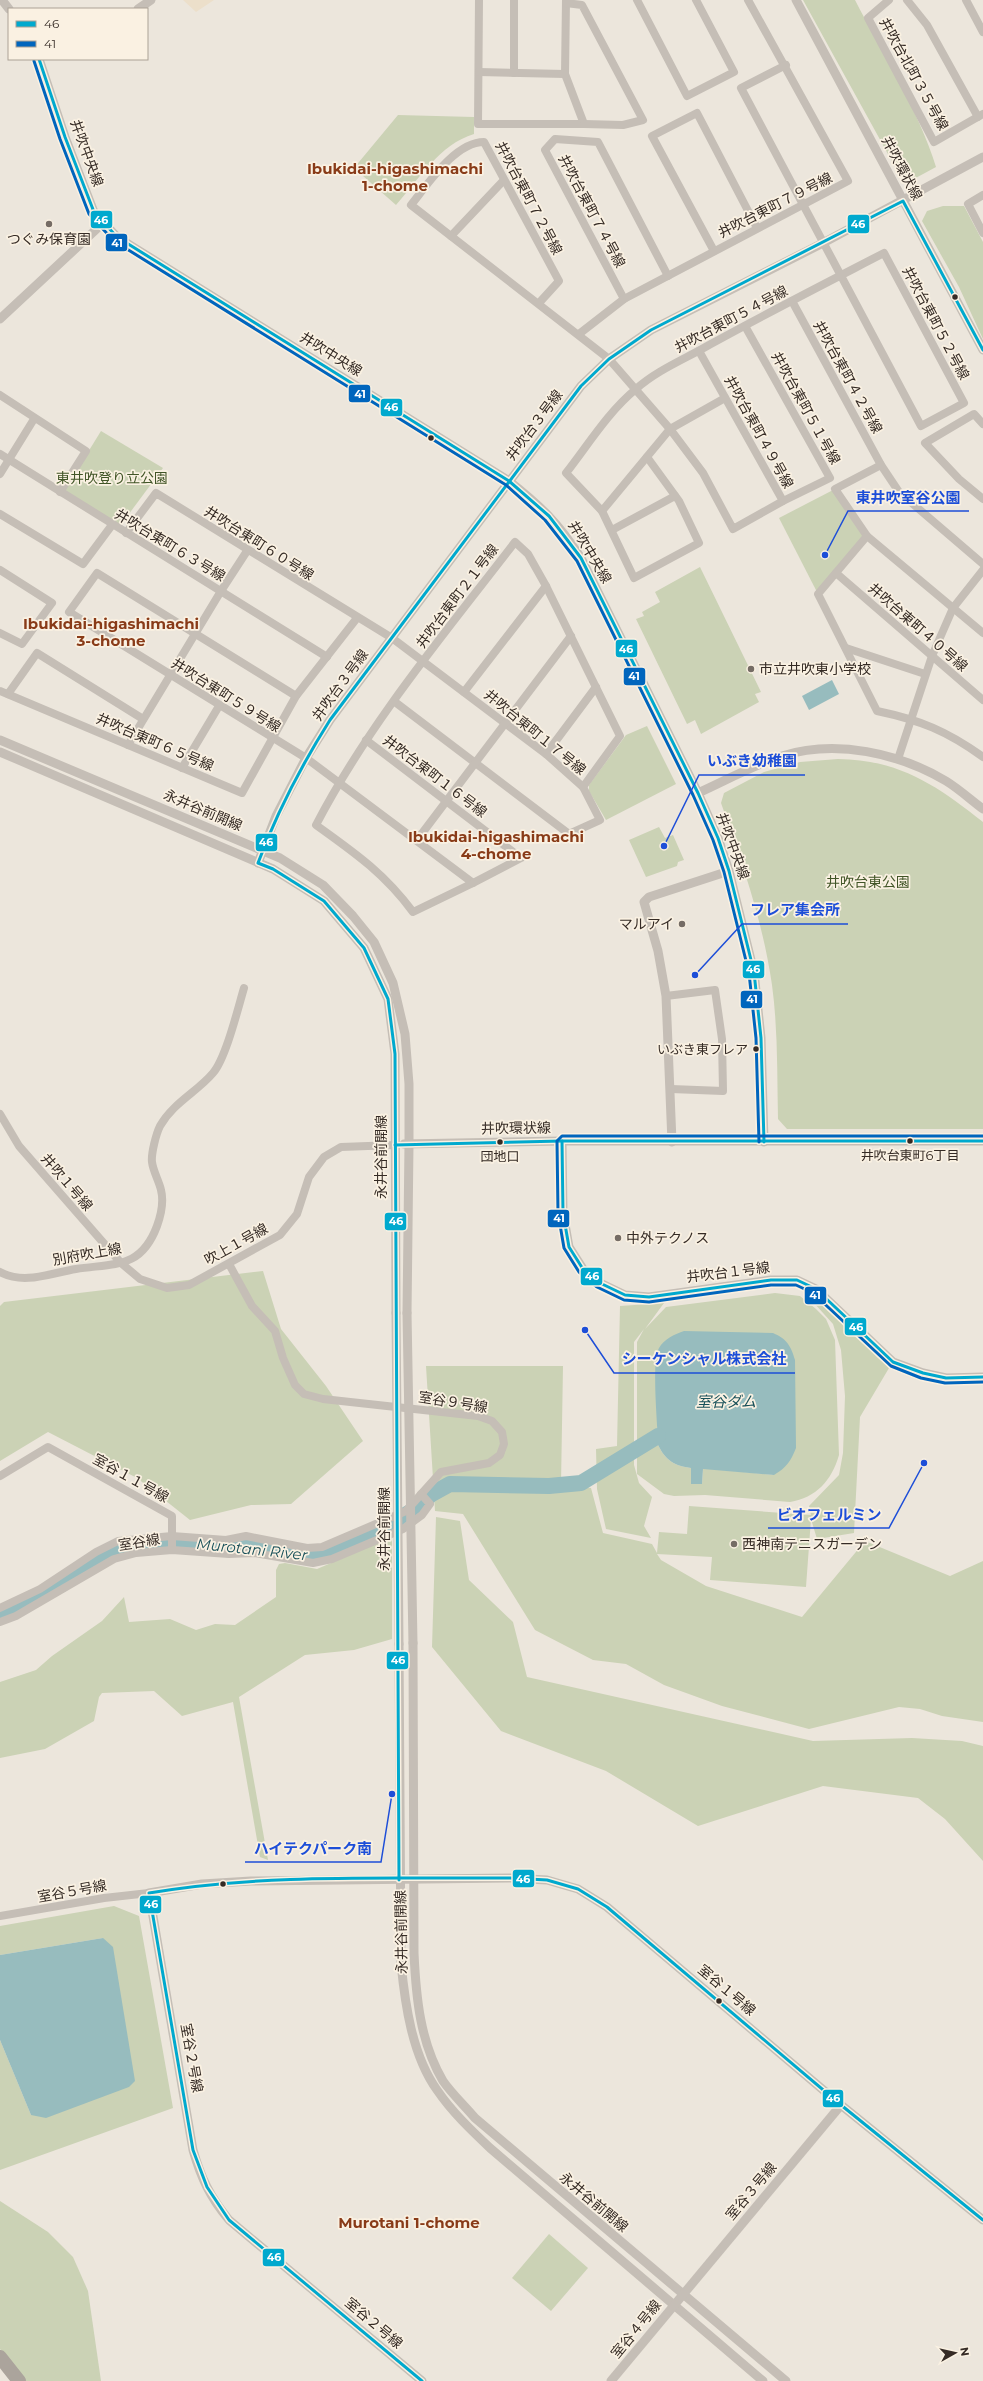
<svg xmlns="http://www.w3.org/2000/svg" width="983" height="2381" font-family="Montserrat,'Noto Sans JP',sans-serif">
  <rect width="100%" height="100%" fill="#ece6dc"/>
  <g fill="#cbd2b5" fill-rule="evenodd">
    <path d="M 803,0 L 855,0 C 881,51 920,113 936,167 L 912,180 L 899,174 Z"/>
    <path d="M 398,115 L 474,117 L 474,134 C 440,144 418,180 396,205 L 354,168 Z"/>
    <path d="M 943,206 L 964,206 L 983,242 L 983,339 L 959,287 L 922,221 L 927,211 Z"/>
    <path d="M 101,431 L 163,468 L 120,526 L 64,491 Z"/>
    <path d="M 835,489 L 867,536 L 818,594 L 779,518 Z"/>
    <path d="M 700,567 L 761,692 L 755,694 L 759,702 L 701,734 L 695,720 L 687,724 L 636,619 L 644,616 L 642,612 L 660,602 L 655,592 Z"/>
    <path d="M 647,726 L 676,784 L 606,820 L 589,791 L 589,785 L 626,735 Z"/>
    <path d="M 838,759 C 900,760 936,785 983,822 L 983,1129 L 787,1129 L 778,1119 C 777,1074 778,1029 772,985 C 763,922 742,862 721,803 L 724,793 L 764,772 L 800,762 Z"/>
    <path d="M 659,827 L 665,838 L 673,835 L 684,860 L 678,862 L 677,866 L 646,877 L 629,840 Z"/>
    <path d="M 263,1271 L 281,1329 L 326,1386 L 363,1441 L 291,1504 L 251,1505 L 190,1520 L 137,1478 L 48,1432 L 0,1461 L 0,1306 L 4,1302 Z"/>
    <path d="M 775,1293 L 800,1296 L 816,1309 L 826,1319 L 835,1340 L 839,1455 C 832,1480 816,1498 790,1502 L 705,1495 L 674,1496 L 664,1494 L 637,1474 L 637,1342 L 644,1329 L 634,1342 L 634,1465 L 639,1483 L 652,1497 L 644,1526 L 651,1538 L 606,1529 L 597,1489 L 596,1449 L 617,1446 L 620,1306 L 664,1303 L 645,1329 L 666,1307 ZM 659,1349 L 774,1475 L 703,1468 L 702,1484 L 691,1483 L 691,1468 C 675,1466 666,1461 658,1445 L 656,1366 Z"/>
    <path d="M 820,1297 L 889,1368 L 860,1417 L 854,1533 L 817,1539 L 811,1519 L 806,1587 L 710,1580 L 712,1557 L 657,1554 L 661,1560 L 706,1586 L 802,1617 L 865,1541 L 950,1576 L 983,1561 L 983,1722 L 942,1716 L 920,1709 L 899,1707 L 809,1729 L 722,1706 L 664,1685 L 626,1664 L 593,1660 L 535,1630 L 463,1514 L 435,1511 L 426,1366 L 563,1366 L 561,1484 L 591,1488 L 603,1533 L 652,1544 L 657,1553 L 659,1532 L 687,1534 L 689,1506 L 811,1515 L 809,1506 L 839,1475 L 843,1453 L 845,1396 L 841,1350 L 833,1324 L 814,1303 Z"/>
    <path d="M 436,1517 L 460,1521 L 469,1580 L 513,1622 L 527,1677 L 813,1741 L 912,1738 L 962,1741 L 983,1746 L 983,1861 L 945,1819 L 918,1798 L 823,1786 L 698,1826 L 606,1771 L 501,1731 L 432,1647 Z"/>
    <path d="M 392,1537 L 392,1639 L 354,1650 L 305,1655 L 239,1697 L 268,1860 L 260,1857 L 233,1702 L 182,1716 L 154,1691 L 102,1693 L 99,1697 L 94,1721 L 45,1749 L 0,1758 L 0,1682 L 36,1670 L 52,1656 L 102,1621 L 124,1597 L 129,1622 L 170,1619 L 196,1630 L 215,1624 L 235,1625 L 276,1597 L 276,1570 L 279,1564 L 285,1563 L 317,1569 Z"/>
    <path d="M 114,1906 L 139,1916 L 173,2108 L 0,2170 L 0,2040 L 31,2115 L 103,1938 L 0,1955 L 0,1926 Z"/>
    <path d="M 0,2201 L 48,2232 L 73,2257 L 88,2291 L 101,2381 L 26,2381 L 0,2349 Z"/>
    <path d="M 549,2234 L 588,2268 L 551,2311 L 512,2278 Z"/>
  </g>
  <path fill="#ecdfca" d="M 183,0 L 214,0 L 196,12 Z"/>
  <g fill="#97bcbe">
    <path d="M 832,680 L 839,694 L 809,710 L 802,696 Z"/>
    <path d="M 684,1331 L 773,1333 C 787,1339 791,1346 795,1360 L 796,1448 C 791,1461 786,1468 774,1475 L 703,1469 L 702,1484 L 691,1484 L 691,1468 C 675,1466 666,1461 658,1445 C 658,1426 651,1363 659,1348 C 664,1339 675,1334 684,1331 Z"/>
    <path d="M 103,1938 L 113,1947 L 135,2081 L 129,2087 L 46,2118 L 31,2115 L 0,2040 L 0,1955 Z"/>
  </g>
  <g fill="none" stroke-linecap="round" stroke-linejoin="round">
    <path stroke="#97bcbe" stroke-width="16" d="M 0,1614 L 33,1600 L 62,1584 L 107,1553 L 128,1546 L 180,1542 L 227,1547 L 259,1547 L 312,1557 L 347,1545 L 374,1534 L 420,1506 L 430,1495 L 450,1484 L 549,1486 L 581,1483 L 658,1436"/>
    <g stroke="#c5beb6" stroke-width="8">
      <path d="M 479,0 L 478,124 L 584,124 L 565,74 L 566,0"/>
      <path d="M 514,0 L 514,73"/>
      <path d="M 637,0 L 687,96 L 734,72 L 696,0"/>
      <path d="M 889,0 L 868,18 L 934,142 L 983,114"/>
      <path d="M 907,0 L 927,25 L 978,117"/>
      <path d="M 966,0 L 983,32"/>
      <path d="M 566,3 L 582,5 L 643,120 L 623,125 L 584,124"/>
      <path d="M 479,72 L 565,74"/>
      <path d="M 983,195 L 968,204 L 983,233"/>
      <path d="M 451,236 L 504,180"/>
      <path d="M 714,251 L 652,136 L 697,113 L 757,228"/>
      <path d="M 624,299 L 545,150 L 555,139 L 598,142 L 668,276"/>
      <path d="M 792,301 L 881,465 L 899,492 L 983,564"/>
      <path d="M 539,303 L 559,281 L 484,142 C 455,142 428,184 411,205 L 609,359 L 670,429 L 703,473 L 733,529 L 783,501 L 699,351"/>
      <path d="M 745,326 L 830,478 L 783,501"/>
      <path d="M 579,334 L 624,299 L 848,181 L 748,0"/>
      <path d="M 0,395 L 86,451 L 60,492"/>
      <path d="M 983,424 L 974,414 L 925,443 L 959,479 L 983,499"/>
      <path d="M 0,454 L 327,657"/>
      <path d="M 647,457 L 679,501 L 699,543 L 634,578 L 602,511 L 566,473 C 588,445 608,412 636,389 C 657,370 685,359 709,345 C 767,313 826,283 884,253 L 964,403 L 921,426 L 741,88 L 786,65"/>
      <path d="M 881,465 L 835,489 L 867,536 L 983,633"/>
      <path d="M 0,474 L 34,419"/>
      <path d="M 602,511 L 670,429 L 725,398"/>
      <path d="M 0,514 L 83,564 L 112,525"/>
      <path d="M 612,530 L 675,496"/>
      <path d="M 126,533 L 156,493 L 392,638 L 546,754 L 583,787 L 600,820 L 569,834 L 395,702"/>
      <path d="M 867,536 L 818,594 L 877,711 C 920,720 947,731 983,757"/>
      <path d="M 0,570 L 52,603 L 22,644 L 0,633"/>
      <path d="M 836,573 L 983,700"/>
      <path d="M 846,648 L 925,674"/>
      <path d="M 0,691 L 242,793 L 296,696 L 357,618"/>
      <path d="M 464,692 L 546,586"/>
      <path d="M 8,694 L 37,653 L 143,719"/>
      <path d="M 296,696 L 97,573 L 69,612 L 306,758 L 473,883 L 413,912 C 384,873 355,853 316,825 C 369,723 445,633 515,542 L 528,554 L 546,586 L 620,736 L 583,787"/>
      <path d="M 366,740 L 521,858 L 473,883"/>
      <path d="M 128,745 L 221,591 L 247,551"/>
      <path d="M 546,754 L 596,687"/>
      <path d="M 898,759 L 932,656 L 953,608 L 983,570"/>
      <path d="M 182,768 L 219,706"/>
      <path d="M 417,840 L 571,636"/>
      <path d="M 666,996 L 715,990 L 722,1039 L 723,1091 L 671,1089"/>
      <path d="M 0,1114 L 19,1146 L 121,1263 L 140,1279 L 167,1288 L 189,1285 L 280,1235 L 297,1214 L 309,1177 L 324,1157 L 341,1147 L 395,1145"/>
      <path d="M 0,1272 C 24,1285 51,1273 76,1269 C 115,1263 141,1269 157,1226 C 161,1215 164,1202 161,1190 C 159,1181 153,1171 152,1162 C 151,1154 156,1134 160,1126 C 173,1103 197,1092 213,1073 C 226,1058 238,1008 244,988"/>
      <path d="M 0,1476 L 48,1447 L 172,1516 L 172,1550"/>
      <path d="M 0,1608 L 40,1589 L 96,1552 L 118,1541 L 172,1536 L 226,1540 L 246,1536 L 307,1548 L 322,1547 L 406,1511 L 441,1472 L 489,1463 L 500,1455 L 504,1444 L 502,1432 L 492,1421 L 478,1416 L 323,1399 L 304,1394 L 295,1385 L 283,1358 L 275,1331 L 252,1306 L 229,1264"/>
      <path d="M 0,1622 L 16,1616 L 114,1559 L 136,1553 L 172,1550 L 229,1554 L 254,1553 L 313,1563 L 332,1559 L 403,1529 L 422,1515 L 430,1504 L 421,1494"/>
      <path d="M 0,1916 L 104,1898 L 149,1893"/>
    </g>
    <g stroke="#c5beb6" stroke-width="9">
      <path d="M 2,0 L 9,9"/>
      <path d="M 796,0 L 983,350"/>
      <path d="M 138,9 L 151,0"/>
      <path d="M 39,59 L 65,137 L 94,212 L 117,237 L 509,481 C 542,507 558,523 581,558 L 698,793 L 718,838 L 729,871 L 754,972 L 761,1038 L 764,1142"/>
      <path d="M 0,319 L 103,223"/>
      <path d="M 0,740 L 280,858 L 323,885 L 353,916 L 374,942 L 393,983 L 405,1034 L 409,1084 L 409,1144 L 407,1313"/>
      <path d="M 0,752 L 273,869 L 324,901 L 364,948 L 388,999 L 395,1054 L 396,1313"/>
      <path d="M 698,793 C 725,781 753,765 782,756 C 836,739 899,753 946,781 C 959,789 971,800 983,809"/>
      <path d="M 258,863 L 276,816 L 306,758 L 330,720 L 581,386 L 609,359 L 651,330 L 823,243 L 983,157"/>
      <path d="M 562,1141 L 563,1213 L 569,1247 L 583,1269 L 600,1283 L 625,1295 L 649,1297 L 771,1280 L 797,1280 L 816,1289 L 893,1362 L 923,1373 L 946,1378 L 983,1377"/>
      <path d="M 672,1142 L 666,996 L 658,951 L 644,902 L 649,897 L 729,871"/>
      <path d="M 404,1144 L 562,1141 L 983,1141"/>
      <path d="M 413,1643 L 414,1953 C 416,1997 420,2042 443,2081 C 452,2094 465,2106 475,2118 L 786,2381"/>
      <path d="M 399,1644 L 401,1963 C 405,2004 412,2055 437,2090 C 452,2112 471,2130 490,2148 L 763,2381"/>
      <path d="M 422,2381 L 229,2220 C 210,2197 201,2178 193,2150 L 149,1893 L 202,1884 L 251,1881 L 510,1878 L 547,1880 L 578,1889 L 607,1907 L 841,2105 L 983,2220"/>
      <path d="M 611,2381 L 841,2105"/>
    </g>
    <path stroke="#aba49c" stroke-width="14" d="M 0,2357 L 19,2381"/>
    <g stroke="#c5beb6" stroke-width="9">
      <path d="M 396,1313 L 399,1644"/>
      <path d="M 407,1313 L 413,1643"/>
    </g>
    <defs>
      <g id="bus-1">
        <path d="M 39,59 L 65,137 L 94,212 L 117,237 L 509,481 L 549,516 L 581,558 L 698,793 L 718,838 L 729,871 L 754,972 L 761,1038 L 764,1142"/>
        <path d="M 562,1141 L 563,1213 L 569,1247 L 583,1269 L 600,1283 L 625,1295 L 649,1297 L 771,1280 L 797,1280 L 816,1289 L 893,1362 L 923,1373 L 946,1378 L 983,1377"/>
        <path d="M 395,1145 L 562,1141 L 983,1141"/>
        <path d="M 399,1880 L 395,1054 L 388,999 L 364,948 L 324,901 L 273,869 L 258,863 C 277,812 301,766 330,720 L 581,386 L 609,359 L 651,330 L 903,201 L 983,350"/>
        <path d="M 422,2381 L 229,2220 L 207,2187 L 193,2150 L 149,1893 C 267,1873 390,1879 510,1878 L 547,1880 L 578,1889 L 607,1907 L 841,2105 L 983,2220"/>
      </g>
      <g id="bus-2">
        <path d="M 34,61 L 60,139 L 89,214 L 114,241 L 506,485 L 545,520 L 577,561 L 693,795 L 713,840 L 724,872 L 749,973 L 756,1038 L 759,1142"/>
        <path d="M 983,1136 L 562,1136 L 557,1141 L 558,1213 L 564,1248 L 579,1272 L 597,1287 L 624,1300 L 649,1302 L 771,1285 L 796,1285 L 813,1293 L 891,1366 L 921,1378 L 945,1383 L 983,1382"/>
      </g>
    </defs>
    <use href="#bus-1" stroke="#faf1e2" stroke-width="6"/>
    <use href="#bus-2" stroke="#faf1e2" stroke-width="6"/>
    <use href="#bus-1" stroke="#00a9ce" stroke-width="3"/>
    <use href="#bus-2" stroke="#0065bd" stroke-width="3"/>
  </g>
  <g fill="#756c65" stroke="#faf1e2" stroke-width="1.5">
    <circle cx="49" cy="224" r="4"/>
    <circle cx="751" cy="669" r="4"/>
    <circle cx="682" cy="924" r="4"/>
    <circle cx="618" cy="1238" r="4"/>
    <circle cx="734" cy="1544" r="4"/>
  </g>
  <g fill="#352b25" stroke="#faf1e2" stroke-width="1.5">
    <circle cx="955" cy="297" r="3.5"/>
    <circle cx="431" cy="438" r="3.5"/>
    <circle cx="756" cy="1049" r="3.5"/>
    <circle cx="910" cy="1141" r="3.5"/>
    <circle cx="500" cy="1142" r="3.5"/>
    <circle cx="223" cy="1884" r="3.5"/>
    <circle cx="719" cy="2001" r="3.5"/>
  </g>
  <g text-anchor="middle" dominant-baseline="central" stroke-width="3.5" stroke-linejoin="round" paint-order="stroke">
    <g font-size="13" fill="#352b25" stroke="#faf1e2">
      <text x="748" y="1049" text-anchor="end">いぶき東フレア</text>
      <text x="910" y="1155">井吹台東町6丁目</text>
      <text x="500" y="1156">団地口</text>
    </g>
    <g font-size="14" fill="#352b25" stroke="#faf1e2">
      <text transform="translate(914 74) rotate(61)">井吹台北町３５号線</text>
      <text transform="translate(87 153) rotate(70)">井吹中央線</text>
      <text transform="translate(902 168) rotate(62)">井吹環状線</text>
      <text transform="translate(529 198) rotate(62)">井吹台東町７２号線</text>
      <text transform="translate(775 205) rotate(-27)">井吹台東町７９号線</text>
      <text transform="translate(592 211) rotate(62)">井吹台東町７４号線</text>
      <text transform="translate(731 319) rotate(-28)">井吹台東町５４号線</text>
      <text transform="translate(936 323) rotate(62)">井吹台東町５２号線</text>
      <text transform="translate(331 354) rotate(32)">井吹中央線</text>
      <text transform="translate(848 377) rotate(61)">井吹台東町４２号線</text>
      <text transform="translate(806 408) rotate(61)">井吹台東町５１号線</text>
      <text transform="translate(534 425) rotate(-53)">井吹台３号線</text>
      <text transform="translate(759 432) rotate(61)">井吹台東町４９号線</text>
      <text transform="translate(259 543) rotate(32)">井吹台東町６０号線</text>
      <text transform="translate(170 545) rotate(31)">井吹台東町６３号線</text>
      <text transform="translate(590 552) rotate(59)">井吹中央線</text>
      <text transform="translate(457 596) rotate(-53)">井吹台東町２１号線</text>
      <text transform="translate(918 627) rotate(41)">井吹台東町４０号線</text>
      <text transform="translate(340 685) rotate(-54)">井吹台３号線</text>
      <text transform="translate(226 695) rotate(32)">井吹台東町５９号線</text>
      <text transform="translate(535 732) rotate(39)">井吹台東町１７号線</text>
      <text transform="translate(155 742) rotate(23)">井吹台東町６５号線</text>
      <text transform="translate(435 776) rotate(37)">井吹台東町１６号線</text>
      <text transform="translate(203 810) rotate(23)">永井谷前開線</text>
      <text transform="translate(733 846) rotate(70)">井吹中央線</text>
      <text transform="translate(516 1128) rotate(-1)">井吹環状線</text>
      <text transform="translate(381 1157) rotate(-90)">永井谷前開線</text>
      <text transform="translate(67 1182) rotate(49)">井吹１号線</text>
      <text transform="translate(236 1244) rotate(-29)">吹上１号線</text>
      <text transform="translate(87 1254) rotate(-10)">別府吹上線</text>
      <text transform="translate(728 1272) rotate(-7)">井吹台１号線</text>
      <text transform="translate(453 1402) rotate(9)">室谷９号線</text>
      <text transform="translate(131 1478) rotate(29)">室谷１１号線</text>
      <text transform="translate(384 1529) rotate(-90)">永井谷前開線</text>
      <text transform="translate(139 1542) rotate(-9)">室谷線</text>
      <text transform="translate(72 1891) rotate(-10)">室谷５号線</text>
      <text transform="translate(401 1932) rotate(-91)">永井谷前開線</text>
      <text transform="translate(727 1990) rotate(40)">室谷１号線</text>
      <text transform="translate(192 2058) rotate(80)">室谷２号線</text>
      <text transform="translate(751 2191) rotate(-50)">室谷３号線</text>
      <text transform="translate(594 2202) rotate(40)">永井谷前開線</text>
      <text transform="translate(374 2323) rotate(40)">室谷２号線</text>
      <text transform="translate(636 2329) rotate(-51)">室谷４号線</text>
    </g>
    <g font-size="14" fill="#352b25" stroke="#faf1e2" text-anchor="start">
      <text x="49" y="239" text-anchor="middle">つぐみ保育園</text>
      <text x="759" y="669">市立井吹東小学校</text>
      <text x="674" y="924" text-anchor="end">マルアイ</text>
      <text x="626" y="1238">中外テクノス</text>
      <text x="742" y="1544">西神南テニスガーデン</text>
    </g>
    <g font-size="14" fill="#415527" stroke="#faf1e2">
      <text x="112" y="478">東井吹登り立公園</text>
      <text x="868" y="882">井吹台東公園</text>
    </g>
    <g font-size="15" font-weight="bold" fill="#893b18" stroke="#faf1e2">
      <text x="395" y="168">Ibukidai-higashimachi<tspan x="395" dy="17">1-chome</tspan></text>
      <text x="111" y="623">Ibukidai-higashimachi<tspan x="111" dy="17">3-chome</tspan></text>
      <text x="496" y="836">Ibukidai-higashimachi<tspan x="496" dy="17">4-chome</tspan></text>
      <text x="409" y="2222">Murotani 1-chome</text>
    </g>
    <g font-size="15" font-style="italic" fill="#185059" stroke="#faf1e2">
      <text x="726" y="1401">室谷ダム</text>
      <text transform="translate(252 1549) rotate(6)">Murotani River</text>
    </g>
  </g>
  <path fill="none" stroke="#1d4ed8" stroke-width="1.5" d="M825 555L848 511H969M664 846L699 775H805M695 975L742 924H848M585 1330L614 1373H795M924 1463L889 1528H768M392 1794L381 1862H245"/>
  <g fill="#1d4ed8" stroke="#faf1e2" stroke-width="1.5">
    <circle cx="825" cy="555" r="4"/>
    <circle cx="664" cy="846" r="4"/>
    <circle cx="695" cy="975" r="4"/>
    <circle cx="585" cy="1330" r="4"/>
    <circle cx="924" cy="1463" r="4"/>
    <circle cx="392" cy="1794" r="4"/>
  </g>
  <g font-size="15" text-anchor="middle" font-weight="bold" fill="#1d4ed8" stroke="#faf1e2" stroke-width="3.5" stroke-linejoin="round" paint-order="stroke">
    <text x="908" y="503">東井吹室谷公園</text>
    <text x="752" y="766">いぶき幼稚園</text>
    <text x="795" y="915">フレア集会所</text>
    <text x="704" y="1364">シーケンシャル株式会社</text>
    <text x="829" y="1520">ビオフェルミン</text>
    <text x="313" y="1854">ハイテクパーク南</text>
  </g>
  <g stroke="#faf1e2" stroke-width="1.5">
    <rect x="90" y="210" width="23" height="19" rx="4" fill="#00a9ce"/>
    <rect x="847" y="214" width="23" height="20" rx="4" fill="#00a9ce"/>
    <rect x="105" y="233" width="23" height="19" rx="4" fill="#0065bd"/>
    <rect x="348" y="384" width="23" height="19" rx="4" fill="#0065bd"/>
    <rect x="380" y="398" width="23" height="19" rx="4" fill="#00a9ce"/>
    <rect x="615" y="639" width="23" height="19" rx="4" fill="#00a9ce"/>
    <rect x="623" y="667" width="23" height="19" rx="4" fill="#0065bd"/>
    <rect x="255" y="833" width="23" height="19" rx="4" fill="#00a9ce"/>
    <rect x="742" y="960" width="23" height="19" rx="4" fill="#00a9ce"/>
    <rect x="740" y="990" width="23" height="19" rx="4" fill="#0065bd"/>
    <rect x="547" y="1209" width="23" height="19" rx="4" fill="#0065bd"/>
    <rect x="384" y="1212" width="23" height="19" rx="4" fill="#00a9ce"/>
    <rect x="580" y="1267" width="23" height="19" rx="4" fill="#00a9ce"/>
    <rect x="804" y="1286" width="23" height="19" rx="4" fill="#0065bd"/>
    <rect x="844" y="1317" width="23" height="19" rx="4" fill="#00a9ce"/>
    <rect x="386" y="1651" width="23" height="19" rx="4" fill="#00a9ce"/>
    <rect x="512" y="1869" width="23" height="19" rx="4" fill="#00a9ce"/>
    <rect x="139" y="1895" width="23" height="19" rx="4" fill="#00a9ce"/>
    <rect x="822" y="2089" width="22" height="19" rx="4" fill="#00a9ce"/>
    <rect x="262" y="2248" width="23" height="19" rx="4" fill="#00a9ce"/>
  </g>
  <g font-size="11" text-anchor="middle" font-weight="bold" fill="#fff">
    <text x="101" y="224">46</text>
    <text x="858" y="228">46</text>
    <text x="117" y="247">41</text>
    <text x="360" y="398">41</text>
    <text x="391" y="411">46</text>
    <text x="626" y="653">46</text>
    <text x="634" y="680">41</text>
    <text x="266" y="846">46</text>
    <text x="753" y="973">46</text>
    <text x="752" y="1003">41</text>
    <text x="559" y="1222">41</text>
    <text x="396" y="1225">46</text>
    <text x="592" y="1280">46</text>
    <text x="815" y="1299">41</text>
    <text x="856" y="1331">46</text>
    <text x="398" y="1664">46</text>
    <text x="523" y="1883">46</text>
    <text x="151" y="1908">46</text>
    <text x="833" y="2102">46</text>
    <text x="274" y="2261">46</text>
  </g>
  <rect x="8" y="8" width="140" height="52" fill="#faf1e2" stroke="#aba296"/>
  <rect x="16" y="21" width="20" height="6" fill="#00a9ce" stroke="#aba296"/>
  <text x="44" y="28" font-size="12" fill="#352b25">46</text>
  <rect x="16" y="41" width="20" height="6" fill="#0065bd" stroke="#aba296"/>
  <text x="44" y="48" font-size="12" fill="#352b25">41</text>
  <g transform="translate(955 2353) rotate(82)" stroke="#faf1e2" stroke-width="3" paint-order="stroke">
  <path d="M0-3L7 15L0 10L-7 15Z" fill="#352b25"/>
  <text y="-6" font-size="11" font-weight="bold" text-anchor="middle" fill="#352b25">N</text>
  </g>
</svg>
